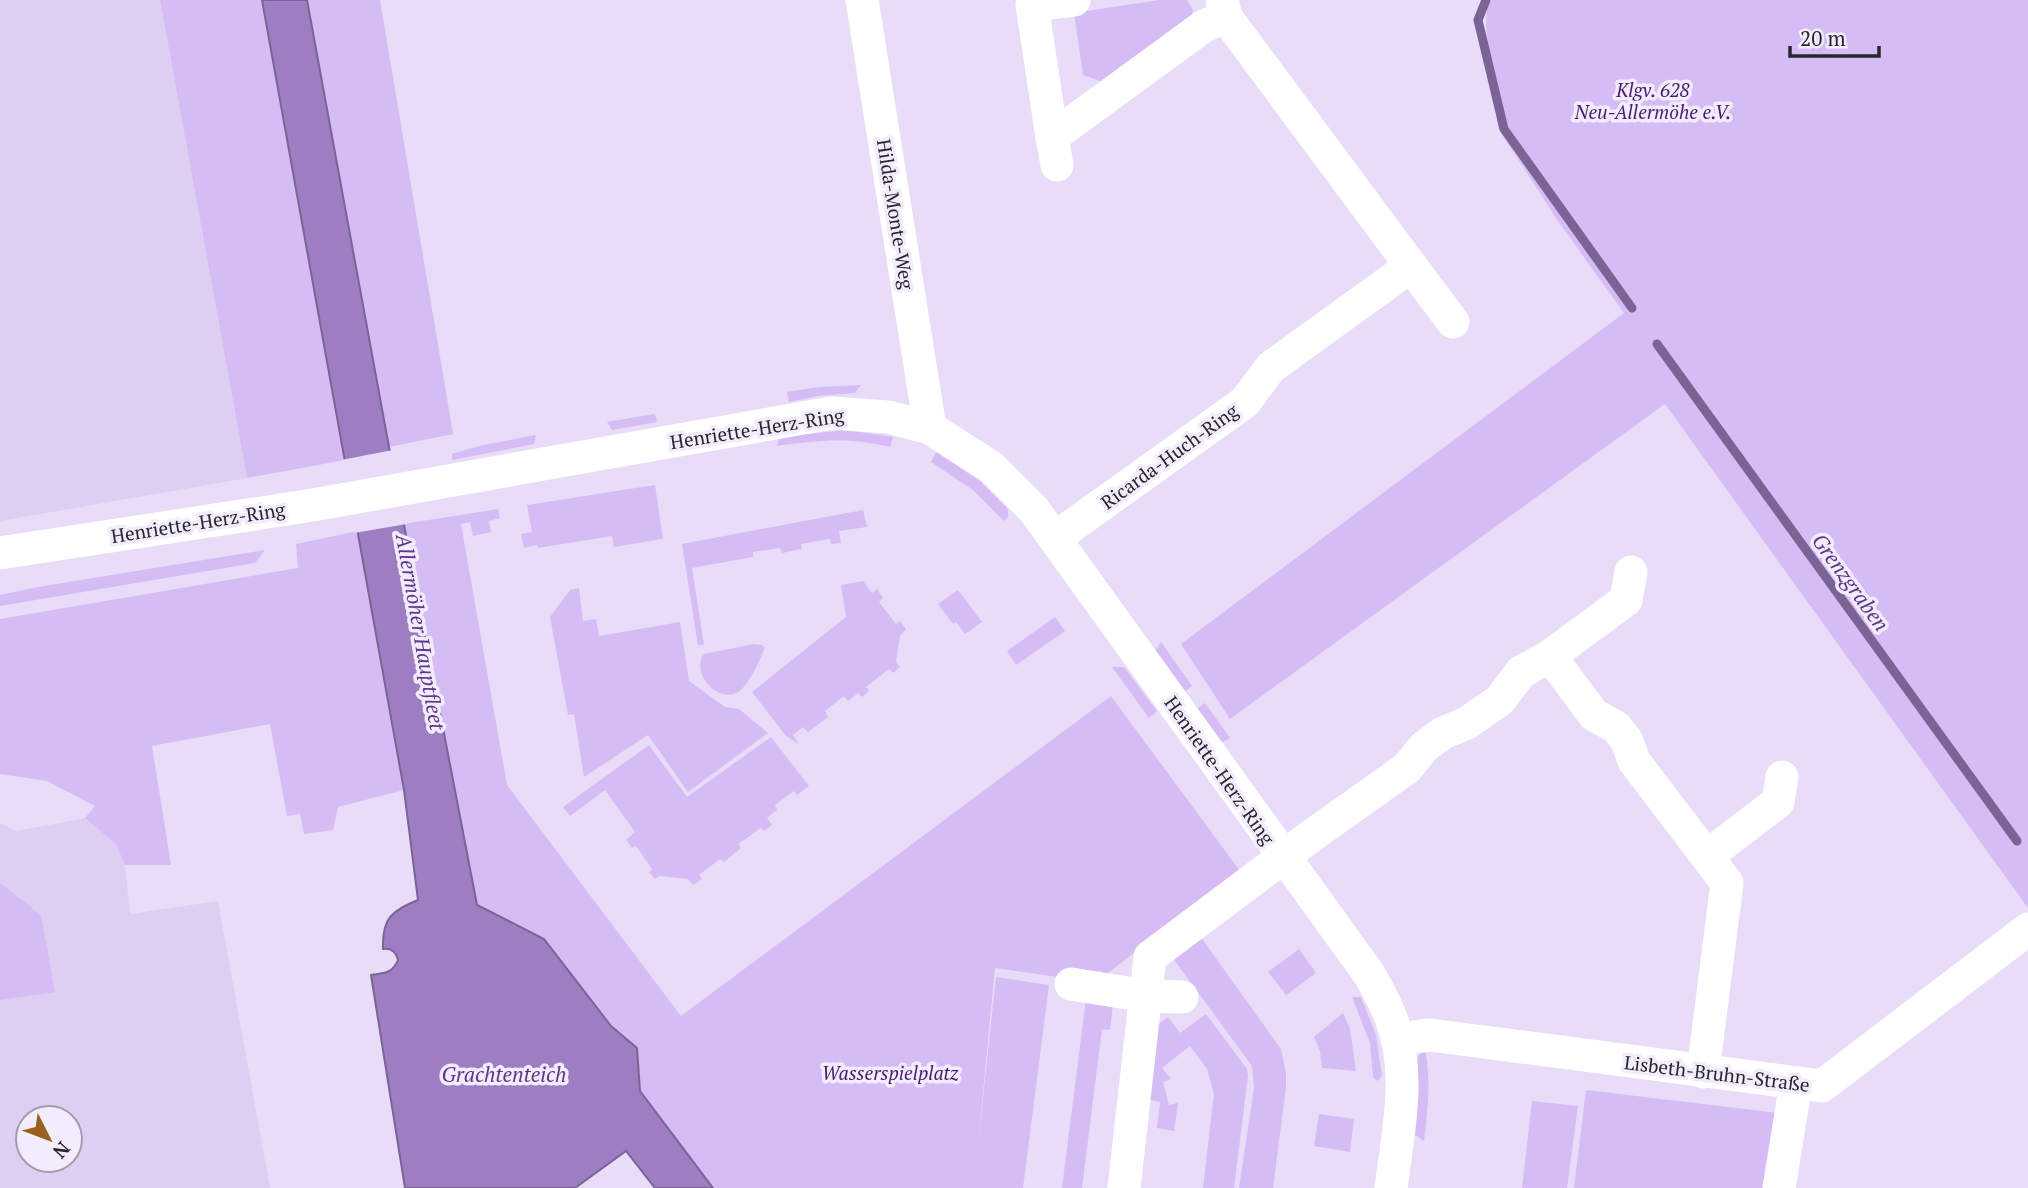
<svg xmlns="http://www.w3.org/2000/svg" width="2028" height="1188" font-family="'PT Serif',serif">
  <rect width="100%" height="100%" fill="#e8dcf8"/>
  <g fill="#decef1" fill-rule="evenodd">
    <path d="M 0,0 L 160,0 L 247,478 L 0,521 Z"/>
    <path d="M 85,818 L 117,844 L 125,865 L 130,914 L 218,901 L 270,1188 L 0,1188 L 0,823 L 17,831 ZM 28,1118 L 70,1118 L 70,1160 L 28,1160 Z"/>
  </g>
  <g fill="#d5bcf5">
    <path d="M 160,0 L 262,0 L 345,460 L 247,478 Z"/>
    <path d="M 307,0 L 380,0 L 453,434 L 389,447 Z"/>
    <path d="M 1159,0 L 1187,0 L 1193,10 L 1191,17 L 1106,83 L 1083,75 L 1074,13 Z"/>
    <path d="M 1487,0 L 2028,0 L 2028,908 L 1665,404 L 1230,719 L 1181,644 L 1624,313 L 1558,221 L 1498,128 L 1486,27 Z"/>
    <path d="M 861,385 L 855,393 L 818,396 L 789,402 L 787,392 L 819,387 Z"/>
    <path d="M 655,414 L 657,422 L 612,430 L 607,422 Z"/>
    <path d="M 847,430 L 893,437 L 890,447 C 849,437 819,440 777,446 L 779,437 Z"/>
    <path d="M 536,435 L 534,444 L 452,460 L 452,454 L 483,445 Z"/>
    <path d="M 936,452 L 980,481 L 1008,509 L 1008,517 L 1004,521 L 973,490 L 931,462 Z"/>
    <path d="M 655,485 L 663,539 L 614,547 L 612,536 L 538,548 L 537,545 L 524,548 L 521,534 L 532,532 L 527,505 Z"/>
    <path d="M 498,509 L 500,518 L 489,521 L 491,532 L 473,536 L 470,522 L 461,524 L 507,785 L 681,1016 L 1111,696 L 1240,871 L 1104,976 L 1100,971 L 1086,981 L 995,968 L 978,1145 L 996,977 L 1049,985 L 1023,1188 L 713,1188 L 640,1091 L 637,1048 L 611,1026 L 544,939 L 477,905 L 403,524 Z"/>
    <path d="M 863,510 L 867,527 L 839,531 L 841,543 L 831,544 L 830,539 L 801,544 L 802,549 L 782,553 L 780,548 L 753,552 L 753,557 L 692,568 L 704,645 L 698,645 L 682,544 Z"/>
    <path d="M 358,531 L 404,790 L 338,807 L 333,830 L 304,834 L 300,814 L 287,816 L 270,724 L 152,746 L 171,865 L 125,865 L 116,844 L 85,818 L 95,806 L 47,781 L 0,774 L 0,619 L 298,568 L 296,544 Z"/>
    <path d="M 265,550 L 255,563 L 0,606 L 0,595 L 38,587 Z"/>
    <path d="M 863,581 L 872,593 L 877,589 L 883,598 L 879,602 L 896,624 L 900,621 L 906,629 L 900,636 L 896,662 L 900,667 L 893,673 L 889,669 L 866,687 L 869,691 L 862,697 L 858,693 L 848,701 L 844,696 L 825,711 L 828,717 L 808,732 L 803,727 L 793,735 L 799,744 L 786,736 L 752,692 L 846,617 L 841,585 Z"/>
    <path d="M 579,588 L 583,621 L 596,619 L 599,636 L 680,622 L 689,681 L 725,707 L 739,709 L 768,733 L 688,792 L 648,735 L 584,777 L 574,714 L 568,715 L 550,617 L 570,590 Z"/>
    <path d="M 958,590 L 982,622 L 965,634 L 956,622 L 953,624 L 938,604 Z"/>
    <path d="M 1055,617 L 1065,631 L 1016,665 L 1007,651 Z"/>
    <path d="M 1161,642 L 1192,686 L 1177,698 L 1154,653 Z"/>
    <path d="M 754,644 L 762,645 L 765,648 C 759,661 750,684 738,692 C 718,705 690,672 704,654 Z"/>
    <path d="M 1112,667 L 1124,667 L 1157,711 L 1149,718 Z"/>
    <path d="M 1205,703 L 1230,738 L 1220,743 L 1187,716 Z"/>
    <path d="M 771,737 L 809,786 L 797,795 L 794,791 L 775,805 L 777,810 L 767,818 L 772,825 L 764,831 L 761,828 L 738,844 L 741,848 L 724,862 L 720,859 L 699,875 L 702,879 L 693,885 L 688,879 L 659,876 L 655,879 L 649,872 L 652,869 L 636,846 L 632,848 L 626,840 L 635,832 L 605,790 L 570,816 L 563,807 L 649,745 L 687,797 Z"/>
    <path d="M 0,883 L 41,915 L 55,992 L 0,1000 Z"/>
    <path d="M 1200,936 L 1281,1049 L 1286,1073 L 1286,1087 L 1273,1188 L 1239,1188 L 1254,1088 L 1252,1066 L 1172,957 Z"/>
    <path d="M 1299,949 L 1316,973 L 1286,995 L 1268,972 Z"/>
    <path d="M 1087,991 L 1114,995 L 1110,1030 L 1102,1029 L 1082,1188 L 1062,1188 Z"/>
    <path d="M 1352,997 L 1361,997 L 1376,1035 L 1382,1076 L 1377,1081 L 1373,1077 L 1370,1043 Z"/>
    <path d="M 1343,1013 L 1350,1029 L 1356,1071 L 1322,1068 L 1320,1051 L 1314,1037 Z"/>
    <path d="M 1206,1014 L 1247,1069 L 1248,1076 L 1234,1188 L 1203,1188 L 1214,1093 L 1207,1069 L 1190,1046 L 1162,1068 L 1171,1079 L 1163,1082 L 1169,1105 L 1178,1103 L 1174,1131 L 1157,1128 L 1160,1102 L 1145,1099 L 1152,1029 L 1168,1017 L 1180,1033 Z"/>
    <path d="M 1425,1048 C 1431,1079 1428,1109 1424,1141 L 1414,1134 L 1418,1097 L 1415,1060 Z"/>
    <path d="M 1586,1090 L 1778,1113 L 1767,1188 L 1574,1188 Z"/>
    <path d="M 1532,1101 L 1578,1106 L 1567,1188 L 1522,1188 Z"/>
    <path d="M 1319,1114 L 1354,1119 L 1350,1152 L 1314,1146 Z"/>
  </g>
  <path fill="#9e7ec2" stroke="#7b6396" stroke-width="2" d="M 262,0 L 307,0 L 389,447 L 477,905 L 544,939 L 611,1026 L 637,1048 L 640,1091 L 713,1188 L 655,1188 L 626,1151 L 575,1188 L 405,1188 L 371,975 C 384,973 393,973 398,960 C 396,952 392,948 383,949 C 382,917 392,911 418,900 L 404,790 Z"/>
  <path fill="#e8dcf8" d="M 393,450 L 407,524 L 354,533 L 341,460 Z"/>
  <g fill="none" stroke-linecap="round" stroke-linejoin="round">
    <g stroke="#7b6396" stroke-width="9">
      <path d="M 1486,0 L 1478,20 L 1504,129 L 1632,308"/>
      <path d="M 1657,344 L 2017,841"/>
    </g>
    <g stroke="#fff" stroke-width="33">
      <path d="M 862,0 L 930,428"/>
      <path d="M 1074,0 L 1032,5 L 1052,137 L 1204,26 L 1226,17"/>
      <path d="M 1052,137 L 1057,165"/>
      <path d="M 1411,266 L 1453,322"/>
      <path d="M 1055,538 L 1245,402 L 1271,367 L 1411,266 L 1226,17 L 1222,0"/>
      <path d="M 0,553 L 307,506 L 831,413 L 888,417 L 930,428 L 991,467 L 1034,510 L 1369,974 C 1377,988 1385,1002 1391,1018 C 1412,1072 1398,1132 1391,1188"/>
      <path d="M 1550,656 L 1594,715 L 1616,727 L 1627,741 L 1634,761 L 1727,883 L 1703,1072"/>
      <path d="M 1707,856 L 1778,802 L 1782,777"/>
      <path d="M 1071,984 L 1146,996 L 1182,997"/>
      <path d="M 1397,1039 L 1430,1035 L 1822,1086 L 2028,929"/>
      <path d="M 1124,1188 L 1150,957 L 1314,834 L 1407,768 L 1424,747 L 1443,733 L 1467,723 L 1500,700 L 1521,672 L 1550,656 L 1626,600 L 1631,572"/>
      <path d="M 1779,1188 L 1796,1083"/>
    </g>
  </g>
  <g text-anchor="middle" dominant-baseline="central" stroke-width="7" stroke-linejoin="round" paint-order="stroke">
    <g font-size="19" font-style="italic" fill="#491c6e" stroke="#f3ecfd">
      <text x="1653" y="89">Klgv. 628<tspan x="1653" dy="22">Neu-Allermöhe e.V.</tspan></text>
      <text x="890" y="1072">Wasserspielplatz</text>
    </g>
    <g font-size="19" fill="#29252f" stroke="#f3ecfd">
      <text transform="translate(896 214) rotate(81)">Hilda-Monte-Weg</text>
      <text transform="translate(757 428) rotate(-9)">Henriette-Herz-Ring</text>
      <text transform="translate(1169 456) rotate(-36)">Ricarda-Huch-Ring</text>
      <text transform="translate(198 522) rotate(-9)">Henriette-Herz-Ring</text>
      <text transform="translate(1220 770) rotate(55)">Henriette-Herz-Ring</text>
      <text transform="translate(1717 1073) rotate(7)">Lisbeth-Bruhn-Straße</text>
    </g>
    <g font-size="21" font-style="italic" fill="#603688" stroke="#f3ecfd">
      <text transform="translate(1851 582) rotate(54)">Grenzgraben</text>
      <text transform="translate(421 632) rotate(80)">Allermöher Hauptfleet</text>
      <text x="504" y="1074">Grachtenteich</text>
    </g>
  </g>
  <g transform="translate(49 1139) rotate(132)"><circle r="33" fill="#f3ecfd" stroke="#a29cab" stroke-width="2"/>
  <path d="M0-5L12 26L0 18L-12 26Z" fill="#99611d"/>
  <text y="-10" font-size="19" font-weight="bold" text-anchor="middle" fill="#29252f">N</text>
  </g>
  <path d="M1790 46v10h89v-10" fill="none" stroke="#29252f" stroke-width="3.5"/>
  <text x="1800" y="46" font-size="21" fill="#29252f" stroke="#f3ecfd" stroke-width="5" paint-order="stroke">20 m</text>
</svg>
